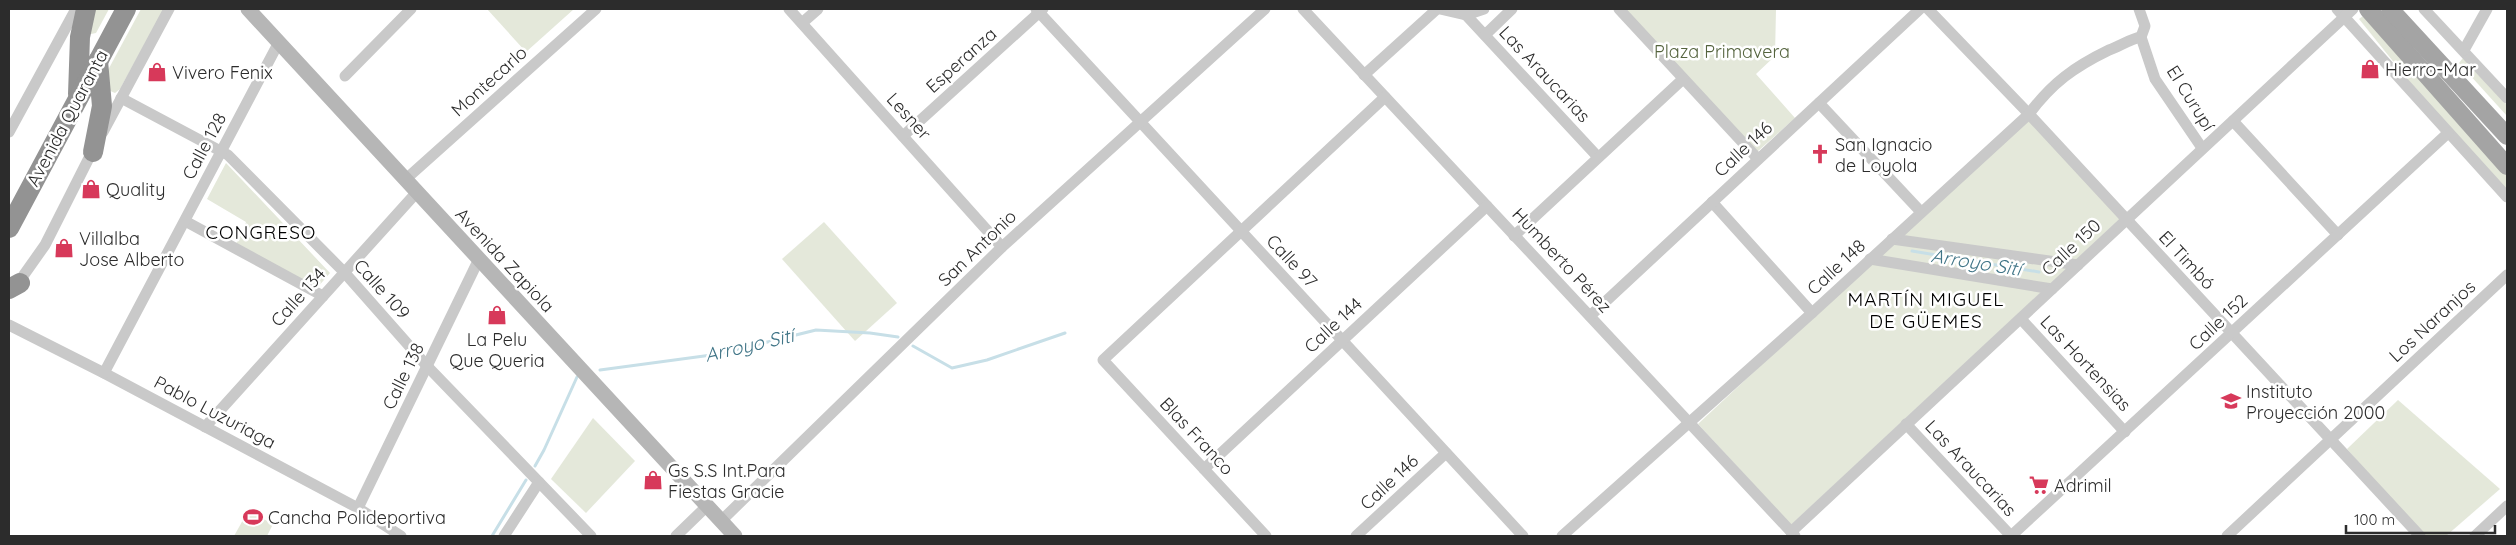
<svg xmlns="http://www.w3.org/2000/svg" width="2516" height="545" font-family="Quicksand,sans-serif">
  <rect width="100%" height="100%" fill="#fff"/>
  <g fill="#e4e8da">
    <path d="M 90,9 L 109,9 L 96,33 L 91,34 Z"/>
    <path d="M 141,9 L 164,9 L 120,89 L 115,93 L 108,90 L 108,70 Z"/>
    <path d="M 487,9 L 574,9 L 526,52 Z"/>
    <path d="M 1625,9 L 1776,9 L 1775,56 L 1756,74 L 1795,118 L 1757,152 Z"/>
    <path d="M 2363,16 L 2507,174 L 2507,190 L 2421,96 L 2359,19 Z"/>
    <path d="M 2463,58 L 2507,105 L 2507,116 L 2459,63 Z"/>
    <path d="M 2027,117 L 2121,218 L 1791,525 L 1698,424 Z"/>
    <path d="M 226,163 L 330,273 L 317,288 L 236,244 L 246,222 L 207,199 Z"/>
    <path d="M 824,222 L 897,303 L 855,341 L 782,259 Z"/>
    <path d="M 2398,400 L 2500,489 L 2446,536 L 2422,536 L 2347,449 Z"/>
    <path d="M 593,418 L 635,461 L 586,513 L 551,479 Z"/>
    <path d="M 248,511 L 273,524 L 267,536 L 234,536 Z"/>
  </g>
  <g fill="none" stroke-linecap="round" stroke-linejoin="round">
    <g stroke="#c7dfe7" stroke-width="3">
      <path d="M 1912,251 L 2039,272"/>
      <path d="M 913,346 L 952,368 L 987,360 L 1065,333"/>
      <path d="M 600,370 L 719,354 L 816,330 L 870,333 L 898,337"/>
      <path d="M 535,466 L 544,450 L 577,377"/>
      <path d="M 492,536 L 526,480"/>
    </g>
    <g stroke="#c9c9c9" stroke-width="11">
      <path d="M 789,9 L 1002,247"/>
      <path d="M 1036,9 L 1523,536"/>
      <path d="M 1303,9 L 1795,536"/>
      <path d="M 1440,9 L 1466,15 L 1484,9"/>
      <path d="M 1619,9 L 1758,159"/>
      <path d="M 1928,9 L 2029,114 L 2420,536"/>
      <path d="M 2139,9 L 2145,26 L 2141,37 L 2155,79 L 2202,148"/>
      <path d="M 2337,9 L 2507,197"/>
      <path d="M 2424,9 L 2507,98"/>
      <path d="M 1466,15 L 1597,156"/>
      <path d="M 802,23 L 818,9"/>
      <path d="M 1485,35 L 1512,9"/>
      <path d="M 2464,50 L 2487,9"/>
      <path d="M 1364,75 L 1437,9"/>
      <path d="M 345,76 L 411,9"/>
      <path d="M 121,98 L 228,155 L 344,272 L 427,366 L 591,536"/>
      <path d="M 1819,103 L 1921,212"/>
      <path d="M 2233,121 L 2338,235"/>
      <path d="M 9,132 L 76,9"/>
      <path d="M 103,132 L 169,9"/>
      <path d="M 903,136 L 1043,9"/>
      <path d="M 406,179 L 596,9"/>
      <path d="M 1712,202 L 1812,313"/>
      <path d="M 185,221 L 323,296"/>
      <path d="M 1514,236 L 1683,79"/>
      <path d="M 1892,239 L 2078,265"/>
      <path d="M 1870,259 L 2052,289"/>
      <path d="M 16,286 L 45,245 L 94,148"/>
      <path d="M 1590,316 L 1920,9"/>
      <path d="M 2021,319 L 2125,432"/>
      <path d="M 9,325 L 104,373 L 358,508 L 401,536"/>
      <path d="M 104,373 L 279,42"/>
      <path d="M 1906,424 L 2011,536"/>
      <path d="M 205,427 L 417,192"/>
      <path d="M 1204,469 L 1487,206"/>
      <path d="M 358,508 L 479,259"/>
      <path d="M 721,521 L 1002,247 L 1265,9"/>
      <path d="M 1791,532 L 2353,9"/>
      <path d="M 504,536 L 539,482"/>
      <path d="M 676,536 L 707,506"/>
      <path d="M 1266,536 L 1103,360 L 1385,97"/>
      <path d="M 1356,536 L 1446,453"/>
      <path d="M 1562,536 L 1812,313 L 2029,114 C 2052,83 2074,67 2109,50 C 2120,46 2130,39 2141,37"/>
      <path d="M 2011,536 L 2448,133"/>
      <path d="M 2227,536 L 2507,275"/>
      <path d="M 2475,536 L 2507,506"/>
    </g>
    <path stroke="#b6b6b6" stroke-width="15" d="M 248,9 L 735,536"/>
    <g stroke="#a4a4a4" stroke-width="18">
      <path d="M 2368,9 L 2507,166"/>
      <path d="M 2390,9 L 2507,136"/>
    </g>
    <g stroke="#939393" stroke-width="20">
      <path d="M 78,94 L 80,37 L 86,9"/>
      <path d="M 93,152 L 102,106 L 98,61"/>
      <path d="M 9,228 L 126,9"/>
      <path d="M 9,289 L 20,283"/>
    </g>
  </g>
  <defs>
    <symbol id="shop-bare" viewBox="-9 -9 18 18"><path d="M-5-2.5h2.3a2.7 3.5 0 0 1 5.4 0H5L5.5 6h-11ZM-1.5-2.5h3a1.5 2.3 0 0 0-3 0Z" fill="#d7395a" stroke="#fff" stroke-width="2.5" paint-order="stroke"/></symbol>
    <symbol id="church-bare" viewBox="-9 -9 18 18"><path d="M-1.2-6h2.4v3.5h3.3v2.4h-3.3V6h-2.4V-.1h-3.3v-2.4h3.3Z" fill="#d7395a" stroke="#fff" stroke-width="2.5" paint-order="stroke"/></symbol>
    <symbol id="school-bare" viewBox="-9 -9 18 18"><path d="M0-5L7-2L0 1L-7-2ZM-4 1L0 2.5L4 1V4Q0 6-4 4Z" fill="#d7395a" stroke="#fff" stroke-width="2.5" paint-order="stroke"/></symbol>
    <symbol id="supermarket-bare" viewBox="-9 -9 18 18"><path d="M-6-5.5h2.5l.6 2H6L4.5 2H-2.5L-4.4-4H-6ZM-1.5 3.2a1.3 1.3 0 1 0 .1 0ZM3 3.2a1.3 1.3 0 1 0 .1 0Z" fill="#d7395a" stroke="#fff" stroke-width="2.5" paint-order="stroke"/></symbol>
    <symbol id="stadium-bare" viewBox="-9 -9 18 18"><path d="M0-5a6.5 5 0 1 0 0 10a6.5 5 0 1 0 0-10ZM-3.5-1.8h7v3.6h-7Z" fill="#d7395a" stroke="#fff" stroke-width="2.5" paint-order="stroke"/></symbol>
  </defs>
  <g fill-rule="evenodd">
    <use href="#shop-bare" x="2356" y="55" width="28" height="28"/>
    <use href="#shop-bare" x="143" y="58" width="28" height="28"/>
    <use href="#church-bare" x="1806" y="140" width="28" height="28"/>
    <use href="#shop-bare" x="77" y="175" width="28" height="28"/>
    <use href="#shop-bare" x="50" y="234" width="28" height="28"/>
    <use href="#shop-bare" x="483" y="301" width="28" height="28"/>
    <use href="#school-bare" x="2217" y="387" width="28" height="28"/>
    <use href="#shop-bare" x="639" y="466" width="28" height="28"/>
    <use href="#supermarket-bare" x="2025" y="471" width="28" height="28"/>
    <use href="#stadium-bare" x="239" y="503" width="28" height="28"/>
  </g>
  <g text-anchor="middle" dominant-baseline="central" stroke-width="5" stroke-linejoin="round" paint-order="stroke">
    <g font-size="18" fill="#54633d" stroke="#fff">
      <text x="1722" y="51">Plaza Primavera</text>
    </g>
    <g font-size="18" fill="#2c2c2c" stroke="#fff">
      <text transform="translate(961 60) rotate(-42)">Esperanza</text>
      <text transform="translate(1545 74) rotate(47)">Las Araucarias</text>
      <text transform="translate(489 81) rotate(-42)">Montecarlo</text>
      <text transform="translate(2191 98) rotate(58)">El Curupí</text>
      <text transform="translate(909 116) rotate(48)">Lesner</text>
      <text transform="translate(67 118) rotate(-62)">Avenida Quaranta</text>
      <text transform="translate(204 146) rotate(-62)">Calle 128</text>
      <text transform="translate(1743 149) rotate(-43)">Calle 146</text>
      <text transform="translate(2071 247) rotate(-43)">Calle 150</text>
      <text transform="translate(977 248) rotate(-44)">San Antonio</text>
      <text transform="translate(505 260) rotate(47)">Avenida Zapiola</text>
      <text transform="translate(1562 260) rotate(47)">Humberto Pérez</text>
      <text transform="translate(2187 260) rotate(47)">El Timbó</text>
      <text transform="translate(1292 261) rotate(47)">Calle 97</text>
      <text transform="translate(1836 267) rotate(-43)">Calle 148</text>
      <text transform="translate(382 289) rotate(48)">Calle 109</text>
      <text transform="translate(298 297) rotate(-48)">Calle 134</text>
      <text transform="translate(2432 321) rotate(-43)">Los Naranjos</text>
      <text transform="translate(2218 322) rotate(-43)">Calle 152</text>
      <text transform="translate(1333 325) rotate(-43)">Calle 144</text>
      <text transform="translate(2086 363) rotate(47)">Las Hortensias</text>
      <text transform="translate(403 376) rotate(-64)">Calle 138</text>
      <text transform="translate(215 412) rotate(28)">Pablo Luzuriaga</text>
      <text transform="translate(1197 436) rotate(47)">Blas Franco</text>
      <text transform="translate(1971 468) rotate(47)">Las Araucarias</text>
      <text transform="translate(1389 482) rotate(-43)">Calle 146</text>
    </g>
    <g font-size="18" fill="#2c2c2c" stroke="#fff" text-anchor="start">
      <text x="2385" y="69">Hierro-Mar</text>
      <text x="172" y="72">Vivero Fenix</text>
      <text x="1835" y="144">San Ignacio<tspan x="1835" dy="21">de Loyola</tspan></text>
      <text x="106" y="189">Quality</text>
      <text x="79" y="238">Villalba<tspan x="79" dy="21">Jose Alberto</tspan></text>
      <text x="497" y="339" text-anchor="middle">La Pelu<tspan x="497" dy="21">Que Queria</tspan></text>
      <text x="2246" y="391">Instituto<tspan x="2246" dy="21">Proyección 2000</tspan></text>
      <text x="668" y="470">Gs S.S Int.Para<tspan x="668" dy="21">Fiestas Gracie</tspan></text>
      <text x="2054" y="485">Adrimil</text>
      <text x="268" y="517">Cancha Polideportiva</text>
    </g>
    <g font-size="19" letter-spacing="1" fill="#000" stroke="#fff">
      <text x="261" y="232">CONGRESO</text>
      <text x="1926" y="299">MARTÍN MIGUEL<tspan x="1926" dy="22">DE GÜEMES</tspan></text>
    </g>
    <g font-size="19" font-style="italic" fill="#407587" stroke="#fff">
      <text transform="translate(1976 262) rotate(9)">Arroyo Sití</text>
      <text transform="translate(749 345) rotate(-13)">Arroyo Sití</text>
    </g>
  </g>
  <rect width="2516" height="545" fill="none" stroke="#2c2c2c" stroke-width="20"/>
  <path d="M2346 525v8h149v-8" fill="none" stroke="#2c2c2c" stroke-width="2.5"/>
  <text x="2354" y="525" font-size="15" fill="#2c2c2c" stroke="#ffffff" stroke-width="4" paint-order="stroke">100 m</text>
</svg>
